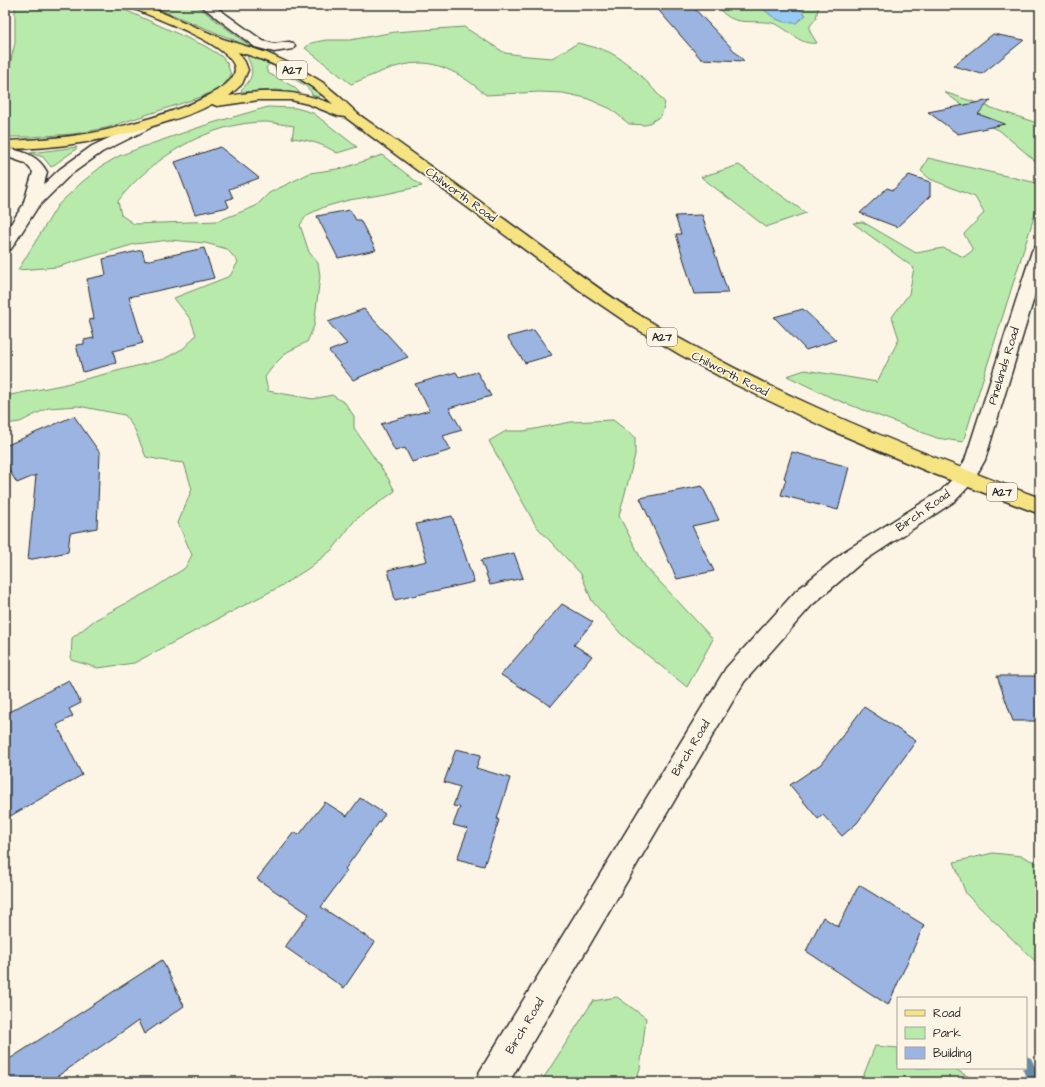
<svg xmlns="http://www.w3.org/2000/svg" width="1045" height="1087" font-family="'Architects Daughter',sans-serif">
  <rect width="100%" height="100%" fill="#fcf5e5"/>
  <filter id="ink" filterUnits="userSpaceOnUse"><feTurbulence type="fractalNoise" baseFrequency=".025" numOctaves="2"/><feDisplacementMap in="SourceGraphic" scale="8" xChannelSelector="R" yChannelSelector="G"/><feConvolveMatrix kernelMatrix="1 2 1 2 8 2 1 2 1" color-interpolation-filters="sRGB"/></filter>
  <g filter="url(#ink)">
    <g fill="#b8ebab" stroke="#728b6b">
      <path d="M 15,5 L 114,5 L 205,46 L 221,56 L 227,63 L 231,75 L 223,86 L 201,97 L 106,128 L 73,134 L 30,137 L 5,137 L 5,85 L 15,43 Z"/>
      <path d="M 149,5 L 196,5 L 243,41 L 259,48 L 272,50 L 275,55 L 275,57 Z"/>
      <path d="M 721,5 L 819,5 L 816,18 L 810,26 L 810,32 L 817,43 C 798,46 788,27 772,23 C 752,19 737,27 721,11 Z"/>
      <path d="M 464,27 L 505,53 L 527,56 L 552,58 L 578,43 C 588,46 600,48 609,52 C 632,64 649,83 665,103 L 661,116 L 646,125 L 629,124 L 611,109 L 586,98 L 563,93 L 539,92 L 486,95 C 468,79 444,63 420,63 C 396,63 372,76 351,84 L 305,48 L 311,43 L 326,40 L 350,40 L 395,32 Z"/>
      <path d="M 249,56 L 269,64 L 266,68 L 268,73 L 294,87 L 300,93 L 277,90 L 242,92 L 241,90 C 253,79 255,71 247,57 Z"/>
      <path d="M 275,67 L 293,75 L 322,95 L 318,97 L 312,95 C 311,85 285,75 276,71 Z"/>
      <path d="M 944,92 L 1040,124 L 1040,165 L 999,130 L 988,126 L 993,120 L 969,110 Z"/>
      <path d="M 268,107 L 296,108 L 313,113 L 357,147 L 337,153 C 323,144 309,140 292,138 L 294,126 C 285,125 276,123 267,122 C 211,121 151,158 118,201 L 121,215 L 134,224 L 218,221 L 256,206 L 269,193 L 310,173 L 344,168 L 382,155 L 422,186 L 386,194 L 349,200 L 324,207 L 307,215 L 300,225 L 309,252 L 318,263 L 320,276 L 314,326 L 307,342 L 287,352 L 274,365 L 265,377 L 268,391 L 313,399 L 332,395 L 345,403 L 354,416 L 354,428 L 388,478 L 395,491 L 355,520 L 333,549 L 309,568 L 281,586 L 134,663 L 98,668 L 71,660 L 72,638 L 95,620 L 151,590 L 185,568 L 192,555 L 178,523 L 192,489 L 184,463 L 166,461 L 146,457 L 135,430 L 125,415 L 78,406 L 48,408 L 20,422 L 5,424 L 5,396 L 62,385 L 164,359 L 184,348 L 196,335 L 191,320 L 174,298 L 230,276 L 238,262 L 227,249 L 205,243 L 170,240 L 135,244 L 57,267 L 18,270 L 58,205 L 81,183 L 102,166 L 119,156 L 145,146 L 209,124 Z"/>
      <path d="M 77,147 L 75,150 L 51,167 L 43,157 L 30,153 Z"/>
      <path d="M 928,158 L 1037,183 L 1040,187 L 1040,198 L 963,442 L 937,438 L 832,398 L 787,376 L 805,370 L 877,382 L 899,339 L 892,317 L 909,294 L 914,268 L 853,223 L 863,222 L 916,253 L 943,248 L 964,257 L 973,250 L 964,234 L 984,213 L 975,197 L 930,179 L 921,171 Z"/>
      <path d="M 739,165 L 806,213 L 766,227 L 701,177 Z"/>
      <path d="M 613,420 L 635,437 L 635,455 L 619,516 L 645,566 L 713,639 L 687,687 L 621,634 L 592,601 L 581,574 L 536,526 L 489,441 L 506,431 L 524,431 L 571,422 Z"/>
      <path d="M 993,853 L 1022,856 L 1040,865 L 1040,966 L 966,894 L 954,862 Z"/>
      <path d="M 617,997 L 646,1018 L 640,1069 L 635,1082 L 541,1082 L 593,1001 Z"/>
      <path d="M 875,1046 L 898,1048 L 898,1068 L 953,1068 L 978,1082 L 861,1082 Z"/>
    </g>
    <path fill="#96cbf4" stroke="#6b8ba4" d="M 759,5 L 795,5 L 806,15 L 796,23 C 778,23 772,17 759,5 Z"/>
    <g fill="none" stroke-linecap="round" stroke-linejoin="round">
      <path fill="#6b8ba4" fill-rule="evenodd" d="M 1026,1056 L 1031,1058 L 1040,1078 L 1040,1082 L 1028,1082 L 1022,1068 L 1026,1068 Z"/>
    </g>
    <g fill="#9bb4e1" stroke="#2b2b2b">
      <path d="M 654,5 L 691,5 L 744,61 L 701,59 Z"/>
      <path d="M 993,34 L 1024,40 L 982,74 L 953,66 Z"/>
      <path d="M 991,100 L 978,114 L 1005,124 L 958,134 L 928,112 Z"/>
      <path d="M 220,147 L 259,178 L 229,189 L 233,198 L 226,200 L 229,207 L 195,214 L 175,162 Z"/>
      <path d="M 909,175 L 930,182 L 930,196 L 897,227 L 860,213 L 887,188 L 893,190 Z"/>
      <path d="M 350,210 L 356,220 L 360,220 L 376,250 L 338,258 L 317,216 Z"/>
      <path d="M 702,215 L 728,293 L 694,294 L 676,234 L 681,234 L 675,216 Z"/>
      <path d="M 204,248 L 214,278 L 129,297 L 143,343 L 113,351 L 116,363 L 83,372 L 76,345 L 84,344 L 84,340 L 94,338 L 89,320 L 94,319 L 87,279 L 106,275 L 103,259 L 142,250 L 145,261 Z"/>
      <path d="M 364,309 L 408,357 L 353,380 L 329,351 L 347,344 L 328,322 Z"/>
      <path d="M 803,309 L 836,340 L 806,350 L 774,317 Z"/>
      <path d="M 534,330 L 552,355 L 525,363 L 507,337 Z"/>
      <path d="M 456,372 L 459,377 L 477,372 L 491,396 L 449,408 L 462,430 L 443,436 L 451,450 L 412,462 L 405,448 L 395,451 L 381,424 L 430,410 L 415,384 Z"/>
      <path d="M 74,416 L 100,453 L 97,528 L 70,533 L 68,552 L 28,560 L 36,475 L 17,483 L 5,464 L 5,446 Z"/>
      <path d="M 792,452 L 849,467 L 838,510 L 781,495 L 786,479 L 784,478 Z"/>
      <path d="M 702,486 L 719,520 L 692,526 L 714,571 L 677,579 L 640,498 Z"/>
      <path d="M 452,516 L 474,582 L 395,600 L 388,570 L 427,561 L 416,524 Z"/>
      <path d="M 514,553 L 523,578 L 490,585 L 481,560 Z"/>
      <path d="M 562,604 L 593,622 L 574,645 L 592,656 L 551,706 L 501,675 Z"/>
      <path d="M 997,676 L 1040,676 L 1040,721 L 1013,721 Z"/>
      <path d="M 69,680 L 81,703 L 69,709 L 73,716 L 57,725 L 82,775 L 5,819 L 5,714 Z"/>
      <path d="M 864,707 L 916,741 L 857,823 L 842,836 L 823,815 L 818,819 L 790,785 L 821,764 Z"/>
      <path d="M 456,749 L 481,755 L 476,768 L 510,778 L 497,819 L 499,820 L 484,866 L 457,859 L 468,829 L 453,825 L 460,807 L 453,806 L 460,787 L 444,782 Z"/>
      <path d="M 360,798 L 385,814 L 345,869 L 347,871 L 321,907 L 375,942 L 344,988 L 285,947 L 309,914 L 257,879 L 294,832 L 299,835 L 325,802 L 347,816 Z"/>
      <path d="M 859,885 L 924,925 L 888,1005 L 806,951 L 823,917 L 838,927 Z"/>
      <path d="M 162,960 L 184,1006 L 144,1034 L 138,1021 L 49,1082 L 5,1082 L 5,1062 Z"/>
    </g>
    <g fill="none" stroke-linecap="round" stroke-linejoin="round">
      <defs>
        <g id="minor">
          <path d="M 200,5 L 213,5 L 263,41 L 274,44 L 289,42 L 293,43 L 295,46 L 293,49 L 274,52 L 255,47 Z"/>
          <path d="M 1040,246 L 1040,278 L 985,460 L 972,483 L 955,501 L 861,563 L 812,605 L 744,682 L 509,1082 L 475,1082 L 480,1071 L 726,668 L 796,591 L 845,551 L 941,491 L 958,473 L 965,460 L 1032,251 L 1034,248 Z"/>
        </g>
        <path id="tertiary" d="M 145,121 L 150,122 L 152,125 L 150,128 L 102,152 L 70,175 L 37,208 L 11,249 L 5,251 L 5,233 L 23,205 L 33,172 L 25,163 L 5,156 L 5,148 C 23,151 38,155 47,172 L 44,184 L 60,169 L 92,146 Z"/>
        <path id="primary" d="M 128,5 L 144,5 L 223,39 L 267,53 L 295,66 L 322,82 L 340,97 L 358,114 C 413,153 467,192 522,232 C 562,261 601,292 644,318 C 769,393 904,447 1040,498 L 1040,514 L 929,472 L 828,429 L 728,381 L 679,354 L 632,326 L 585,294 L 345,117 L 338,116 L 308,104 L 291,100 L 259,100 L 217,106 L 212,104 C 198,112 182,117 166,122 C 114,139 60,149 5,149 L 5,141 C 34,140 63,138 92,133 C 115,129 247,97 234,65 C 225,42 154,18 130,7 ZM 238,52 C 271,60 307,80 333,104 C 296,90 267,89 229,96 L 242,84 L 248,70 L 245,62 Z"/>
      </defs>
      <use href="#minor" stroke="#2b2b2b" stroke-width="3"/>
      <use href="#tertiary" stroke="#2b2b2b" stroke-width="3"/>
      <use href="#primary" stroke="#2b2b2b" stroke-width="3"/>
      <use href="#minor" fill="#fcf5e5" fill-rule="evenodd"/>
      <use href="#tertiary" fill="#fcf5e5" fill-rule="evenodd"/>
      <use href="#primary" fill="#f6e381" fill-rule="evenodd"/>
    </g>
  </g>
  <g text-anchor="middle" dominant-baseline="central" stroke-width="3.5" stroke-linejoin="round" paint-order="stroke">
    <g fill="#fcf5e5" stroke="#6a6863" stroke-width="1">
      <rect x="277" y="61" width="30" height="18" rx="3"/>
      <rect x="647" y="328" width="30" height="18" rx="3"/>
      <rect x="987" y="483" width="30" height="18" rx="3"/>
    </g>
    <g font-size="11" font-weight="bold" fill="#2b2b2b">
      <text x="292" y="70">A27</text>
      <text x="662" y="337">A27</text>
      <text x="1002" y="492">A27</text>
    </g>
    <g font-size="12" fill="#2b2b2b" stroke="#fcf5e5">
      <text transform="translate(461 195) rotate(36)">Chilworth Road</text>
      <text transform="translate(1004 366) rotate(-73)">Pinelands Road</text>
      <text transform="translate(730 374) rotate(27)">Chilworth Road</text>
      <text transform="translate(923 511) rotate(-35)">Birch Road</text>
      <text transform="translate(691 748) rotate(-59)">Birch Road</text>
      <text transform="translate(525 1026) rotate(-59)">Birch Road</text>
    </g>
  </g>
  <rect width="1045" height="1087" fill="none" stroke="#fcf5e5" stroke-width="20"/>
  <rect x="10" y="10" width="1025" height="1067" fill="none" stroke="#2b2b2b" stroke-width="1.5" filter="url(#ink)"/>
  <rect x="897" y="997" width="130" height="72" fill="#fcf5e5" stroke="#a8a49b"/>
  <rect x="905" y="1010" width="20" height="6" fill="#f6e381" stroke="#a8a49b"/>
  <text x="933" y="1017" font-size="12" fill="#2b2b2b">Road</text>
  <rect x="905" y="1027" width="20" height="12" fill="#b8ebab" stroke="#a8a49b"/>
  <text x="933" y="1037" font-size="12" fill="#2b2b2b">Park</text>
  <rect x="905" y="1047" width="20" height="12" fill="#9bb4e1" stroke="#a8a49b"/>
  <text x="933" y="1057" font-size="12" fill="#2b2b2b">Building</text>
</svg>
